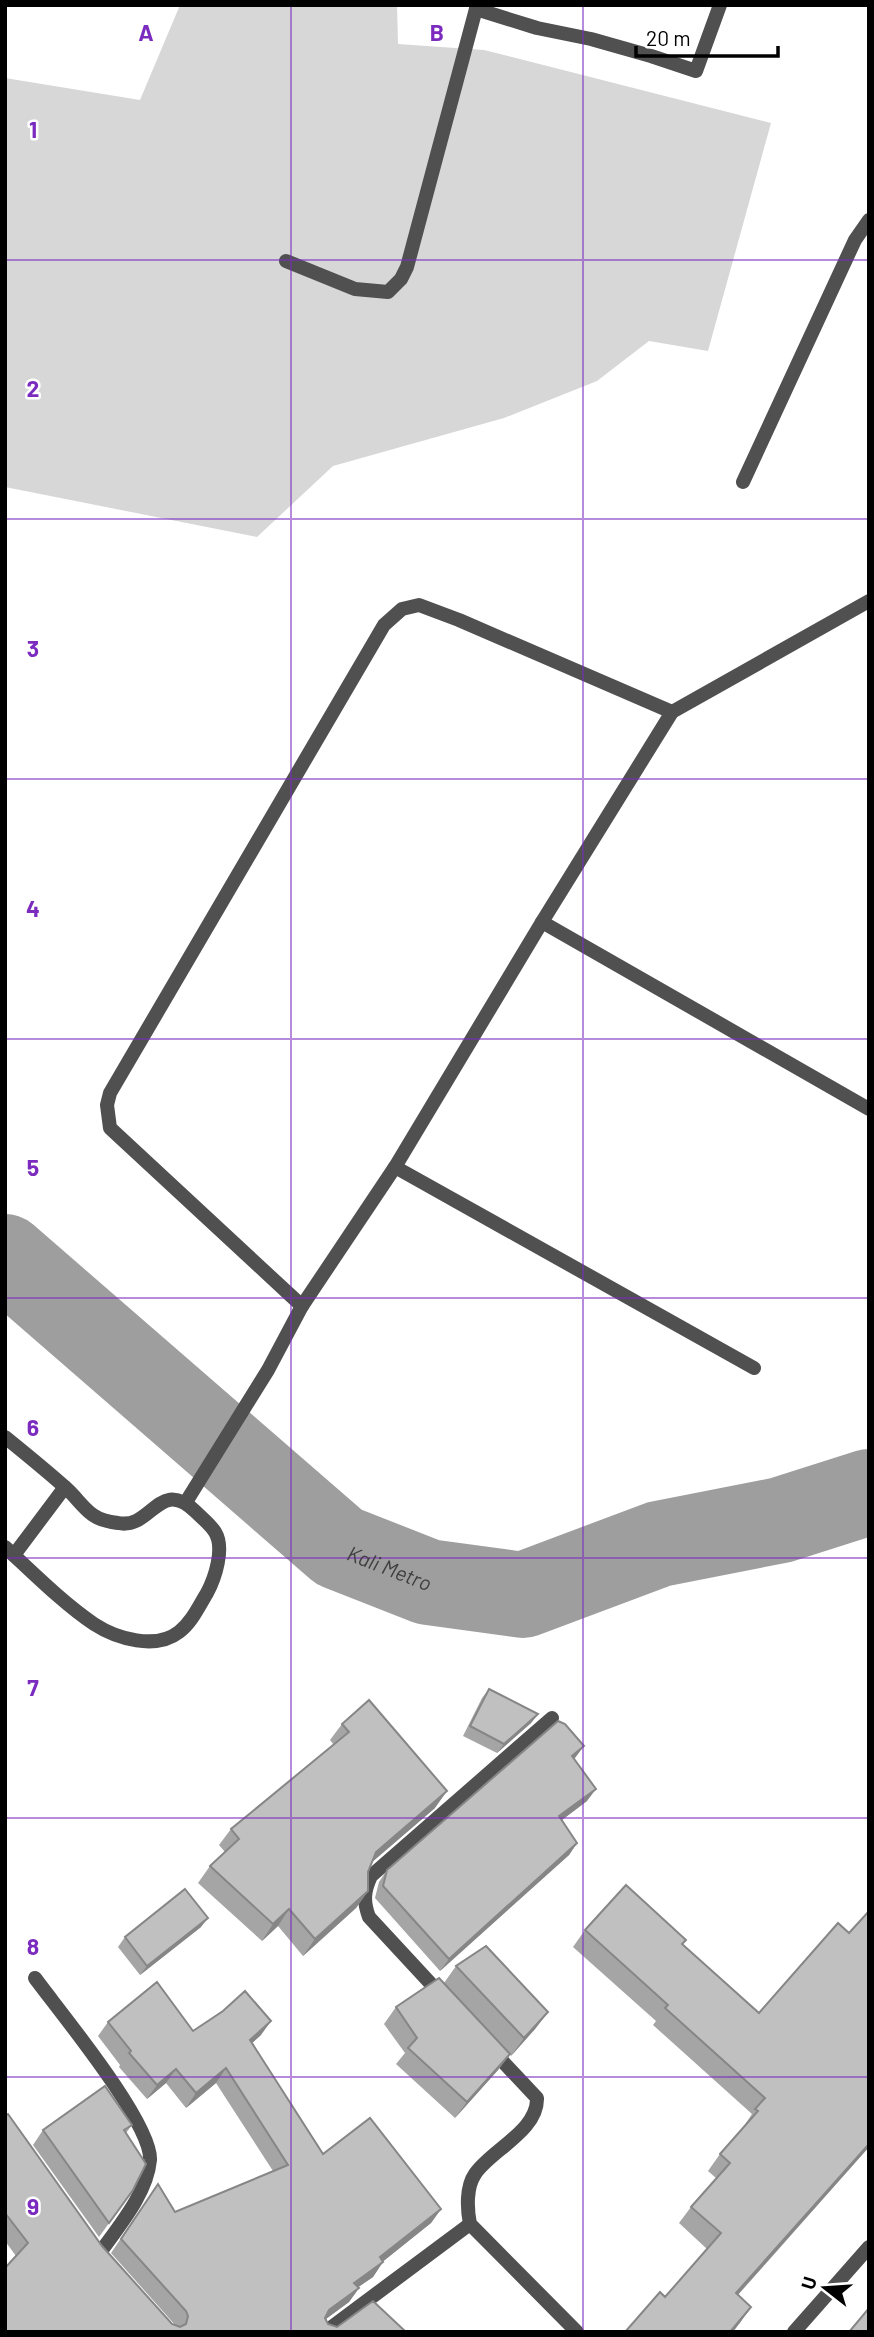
<svg xmlns="http://www.w3.org/2000/svg" width="874" height="2337" font-family="Barlow,sans-serif">
  <rect width="100%" height="100%" fill="#fff"/>
  <path fill="#d7d7d7" d="M 180,5 L 397,5 L 398,44 L 484,50 L 771,123 L 708,351 L 649,341 L 597,381 L 504,418 L 333,466 L 257,537 L 5,487 L 5,78 L 140,100 Z"/>
  <g fill="none" stroke-linecap="round" stroke-linejoin="round">
    <path stroke="#9e9e9e" stroke-width="86" id="s1" d="M 5,1257 L 339,1547 L 428,1582 L 523,1595 L 659,1544 L 781,1520 L 869,1492"/>
    <g stroke="#505050" stroke-width="14">
      <path d="M 476,9 L 537,28 L 591,39 L 651,56 L 696,71 L 720,5"/>
      <path d="M 286,261 L 355,289 L 388,292 L 401,279 L 407,267 L 477,5"/>
      <path d="M 743,482 L 855,240 L 869,220"/>
      <path d="M 542,922 L 869,1109"/>
      <path d="M 395,1167 L 754,1368"/>
      <path d="M 302,1306 L 110,1128 L 107,1105 L 110,1093 L 384,625 L 402,609 L 419,605 L 459,620 L 672,712"/>
      <path d="M 5,1437 C 26,1454 47,1471 67,1489 C 76,1497 83,1508 93,1515 C 100,1520 110,1522 118,1523 C 152,1530 159,1476 196,1512 C 202,1518 210,1524 215,1532 C 225,1548 215,1578 207,1593 C 199,1606 192,1622 179,1632 C 156,1650 117,1639 94,1624 C 64,1604 32,1572 5,1547"/>
      <path d="M 186,1502 L 268,1370 L 302,1306 L 395,1167 L 542,922 L 672,712 L 869,601"/>
      <path d="M 14,1555 L 65,1487"/>
      <path d="M 35,1978 C 60,2012 152,2123 150,2160 C 147,2194 118,2227 99,2254"/>
      <path d="M 444,1998 L 369,1917 C 363,1901 364,1891 371,1876 L 552,1718"/>
      <path d="M 491,2049 L 537,2098 C 538,2131 491,2150 475,2174 C 466,2187 467,2209 470,2224 L 577,2332"/>
      <path d="M 325,2332 L 470,2224"/>
      <path d="M 794,2332 L 869,2247"/>
    </g>
  </g>
  <g fill="#a5a5a5">
    <path d="M 489,1689 L 538,1714 L 531,1723 L 497,1753 L 463,1736 L 482,1698 Z"/>
    <path d="M 342,1724 L 435,1808 L 372,1862 L 368,1872 L 368,1891 L 356,1908 L 303,1956 L 278,1926 L 262,1941 L 198,1883 L 210,1866 L 225,1852 L 219,1845 L 231,1829 L 334,1745 L 330,1740 Z"/>
    <path d="M 574,1759 L 587,1801 L 562,1820 L 577,1843 L 569,1855 L 440,1971 L 375,1898 L 379,1882 L 387,1870 Z"/>
    <path d="M 201,1927 L 140,1975 L 118,1947 L 125,1937 Z"/>
    <path d="M 585,1930 L 686,1940 L 682,1945 L 869,2147 L 738,2295 L 751,2307 L 739,2324 L 665,2297 L 707,2249 L 679,2223 L 691,2207 L 716,2178 L 708,2171 L 720,2154 L 745,2127 L 744,2126 L 752,2114 L 653,2025 L 656,2021 L 573,1947 Z"/>
    <path d="M 456,1966 L 548,2012 L 535,2029 L 511,2056 L 510,2054 L 498,2070 L 455,2118 L 396,2064 L 405,2053 L 384,2024 L 396,2007 L 444,1983 Z"/>
    <path d="M 108,2022 L 193,2031 L 261,2035 L 252,2043 L 323,2154 L 441,2209 L 431,2223 L 383,2261 L 373,2277 L 358,2287 L 359,2288 L 349,2302 L 326,2319 L 328,2324 L 337,2327 L 406,2332 L 5,2332 L 16,2256 L 5,2241 L 5,2116 L 102,2246 L 172,2324 L 176,2326 L 111,2253 L 158,2184 L 175,2212 L 273,2171 L 216,2083 L 186,2108 L 166,2083 L 147,2099 L 119,2067 L 120,2065 L 98,2036 Z"/>
    <path d="M 132,2125 L 126,2133 L 133,2190 L 99,2237 L 33,2145 L 43,2130 Z"/>
  </g>
  <g fill="#868686">
    <path d="M 538,1714 L 531,1723 L 497,1753 L 504,1744 Z"/>
    <path d="M 584,1746 L 575,1758 L 563,1768 L 572,1756 Z"/>
    <path d="M 596,1789 L 587,1801 L 551,1828 L 559,1816 Z"/>
    <path d="M 447,1791 L 435,1808 L 364,1869 L 376,1852 Z"/>
    <path d="M 577,1843 L 569,1855 L 440,1971 L 449,1959 Z"/>
    <path d="M 368,1891 L 356,1908 L 303,1956 L 315,1939 Z"/>
    <path d="M 289,1909 L 278,1926 L 262,1941 L 273,1924 Z"/>
    <path d="M 208,1918 L 201,1927 L 140,1975 L 147,1966 Z"/>
    <path d="M 548,2012 L 535,2029 L 511,2056 L 524,2038 Z"/>
    <path d="M 271,2021 L 261,2035 L 240,2054 L 250,2040 Z"/>
    <path d="M 510,2054 L 498,2070 L 455,2118 L 467,2102 Z"/>
    <path d="M 226,2068 L 216,2083 L 186,2108 L 196,2093 Z"/>
    <path d="M 176,2069 L 166,2083 L 147,2099 L 157,2085 Z"/>
    <path d="M 869,2144 L 869,2147 L 724,2310 L 736,2293 Z"/>
    <path d="M 441,2209 L 431,2223 L 370,2272 L 380,2257 Z"/>
    <path d="M 383,2262 L 373,2277 L 344,2297 L 354,2283 Z"/>
    <path d="M 359,2288 L 349,2302 L 319,2324 L 329,2310 Z"/>
    <path d="M 751,2307 L 739,2324 L 733,2332 L 730,2332 Z"/>
  </g>
  <g fill="#c0c0c0" stroke="#868686" stroke-width="2">
    <path d="M 489,1689 L 538,1714 L 504,1744 L 470,1726 Z"/>
    <path d="M 369,1700 L 447,1791 L 376,1852 L 368,1872 L 368,1891 L 315,1939 L 289,1909 L 273,1924 L 210,1866 L 239,1839 L 231,1829 L 349,1732 L 342,1724 Z"/>
    <path d="M 558,1721 L 565,1724 L 584,1746 L 572,1756 L 596,1789 L 559,1816 L 577,1843 L 449,1959 L 383,1886 L 387,1870 Z"/>
    <path d="M 626,1885 L 686,1940 L 682,1944 L 759,2013 L 838,1923 L 849,1933 L 869,1911 L 869,2144 L 736,2293 L 751,2307 L 730,2332 L 625,2332 L 660,2292 L 665,2297 L 721,2233 L 691,2207 L 730,2163 L 720,2154 L 758,2111 L 755,2109 L 765,2098 L 665,2008 L 668,2005 L 585,1930 Z"/>
    <path d="M 185,1889 L 208,1918 L 147,1966 L 125,1937 Z"/>
    <path d="M 486,1946 L 548,2012 L 524,2038 L 456,1966 Z"/>
    <path d="M 439,1978 L 510,2054 L 467,2102 L 408,2048 L 417,2038 L 396,2007 Z"/>
    <path d="M 157,1982 L 193,2031 L 223,2011 L 245,1991 L 271,2021 L 250,2040 L 323,2154 L 370,2118 L 441,2209 L 380,2257 L 383,2262 L 354,2283 L 359,2288 L 329,2310 L 325,2318 L 328,2324 L 337,2327 L 373,2301 L 406,2332 L 5,2332 L 5,2268 L 28,2243 L 5,2213 L 5,2116 L 8,2114 L 102,2246 L 172,2324 L 180,2327 L 186,2324 L 188,2316 L 186,2311 L 121,2239 L 158,2184 L 175,2212 L 288,2165 L 226,2068 L 196,2093 L 176,2069 L 157,2085 L 129,2053 L 131,2051 L 108,2022 Z"/>
    <path d="M 105,2086 L 132,2125 L 124,2130 L 146,2164 L 133,2190 L 109,2223 L 43,2130 Z"/>
    <path d="M 869,2308 L 869,2332 L 849,2332 Z"/>
  </g>
  <path fill="none" stroke="#7b2cbf" stroke-width="2" stroke-opacity="0.55" d="M 291,5 L 291,2332M 583,5 L 583,2332M 5,260 L 869,260M 5,519 L 869,519M 5,779 L 869,779M 5,1039 L 869,1039M 5,1298 L 869,1298M 5,1558 L 869,1558M 5,1818 L 869,1818M 5,2077 L 869,2077"/>
  <g text-anchor="middle" dominant-baseline="central" stroke-width="5" stroke-linejoin="round" paint-order="stroke">
    <g font-size="21" font-style="italic" fill="#3f3f3f" stroke="#fff">
      <text stroke="none"><textPath href="#s1" startOffset="497">Kali Metro</textPath></text>
    </g>
  </g>
  <g font-size="23" text-anchor="middle" font-weight="bold" fill="#7b2cbf" stroke="#fff" stroke-width="5" stroke-linejoin="round" paint-order="stroke">
    <text x="146" y="41">A</text>
    <text x="437" y="41">B</text>
    <text x="33" y="138">1</text>
    <text x="33" y="397">2</text>
    <text x="33" y="657">3</text>
    <text x="33" y="917">4</text>
    <text x="33" y="1176">5</text>
    <text x="33" y="1436">6</text>
    <text x="33" y="1696">7</text>
    <text x="33" y="1955">8</text>
    <text x="33" y="2215">9</text>
  </g>
  <rect width="874" height="2337" fill="none" stroke="#000000" stroke-width="14"/>
  <g transform="translate(825 2288) rotate(287)" stroke="#ffffff" stroke-width="5" paint-order="stroke">
  <path d="M0-5L12 26L0 18L-12 26Z" fill="#000000"/>
  <text y="-10" font-size="19" font-weight="bold" text-anchor="middle" fill="#000000">U</text>
  </g>
  <path d="M636 46v10h142v-10" fill="none" stroke="#000000" stroke-width="3.5"/>
  <text x="646" y="46" font-size="21" fill="#000000" stroke="#ffffff" stroke-width="5" paint-order="stroke">20 m</text>
</svg>
